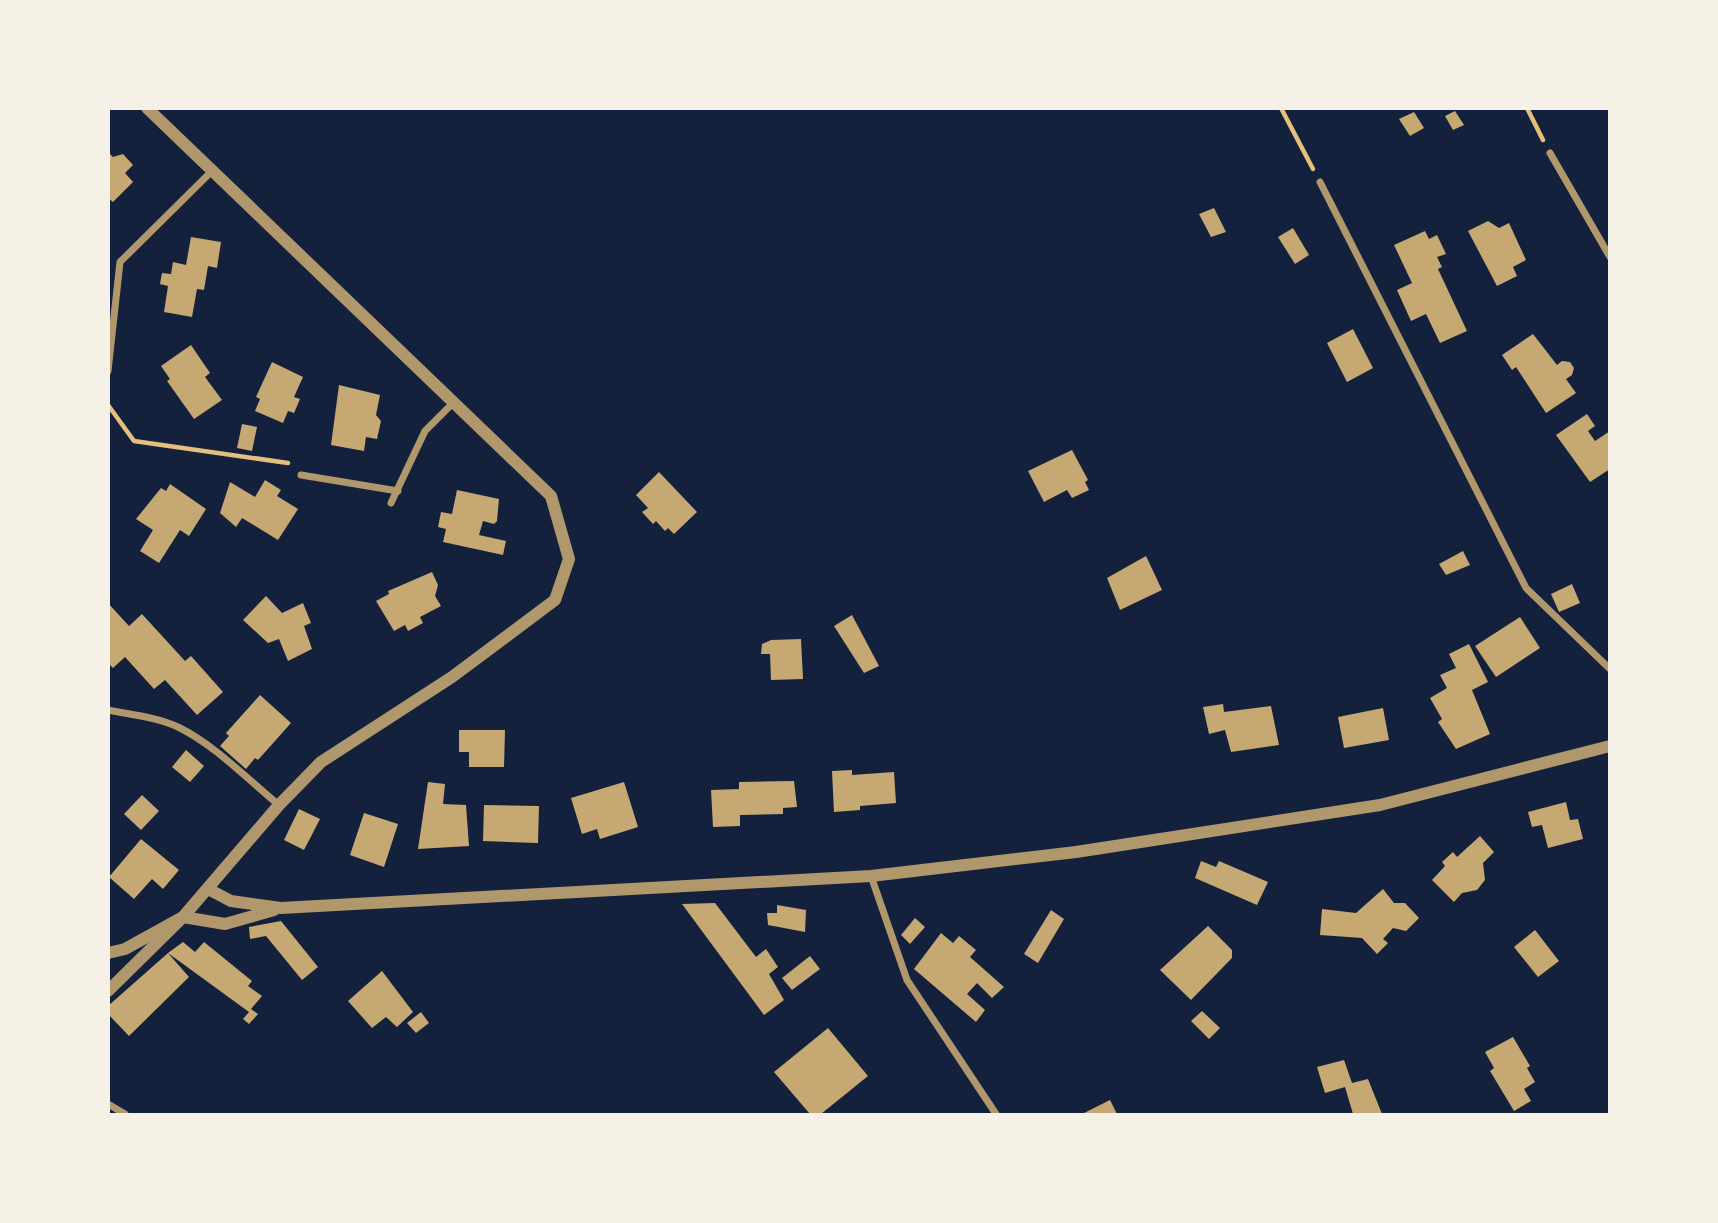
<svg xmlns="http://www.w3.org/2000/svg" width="1718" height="1223" font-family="Cabin,sans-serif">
  <rect width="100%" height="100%" fill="#14213d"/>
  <g fill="#c6a872">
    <path d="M 1455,111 L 1464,125 L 1453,130 L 1445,116 Z"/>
    <path d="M 1414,112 L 1424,128 L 1410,136 L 1399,119 Z"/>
    <path d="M 108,152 L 113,157 L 123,154 L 133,165 L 125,173 L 133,182 L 113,202 L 108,198 Z"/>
    <path d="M 1214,208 L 1226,232 L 1211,237 L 1199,214 Z"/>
    <path d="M 1488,221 L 1499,228 L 1509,223 L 1526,260 L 1513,267 L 1517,276 L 1497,286 L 1468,231 Z"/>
    <path d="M 1293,228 L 1309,255 L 1295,264 L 1278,237 Z"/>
    <path d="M 1425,231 L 1429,239 L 1437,235 L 1446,254 L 1437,257 L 1442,267 L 1438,269 L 1467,331 L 1440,343 L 1426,314 L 1411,321 L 1397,290 L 1412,283 L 1394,245 Z"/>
    <path d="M 191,237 L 221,242 L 217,268 L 208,266 L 204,290 L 197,289 L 192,317 L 164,312 L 168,286 L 160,284 L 162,273 L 171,274 L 173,262 L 186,265 Z"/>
    <path d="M 1353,329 L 1373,368 L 1347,382 L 1327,343 Z"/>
    <path d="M 1533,334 L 1557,365 L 1562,361 L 1570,362 L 1574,368 L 1572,375 L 1566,379 L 1576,393 L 1546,413 L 1516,367 L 1512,370 L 1502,355 Z"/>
    <path d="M 191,345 L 210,373 L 205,377 L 222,400 L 194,419 L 167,381 L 170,379 L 161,366 Z"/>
    <path d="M 272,362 L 303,377 L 294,397 L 300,399 L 294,413 L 288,411 L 283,423 L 255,411 L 260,399 L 256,397 Z"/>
    <path d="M 339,385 L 380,395 L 376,415 L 381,421 L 377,439 L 366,437 L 364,451 L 331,445 Z"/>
    <path d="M 1587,414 L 1595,426 L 1588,431 L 1595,441 L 1610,431 L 1610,469 L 1590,482 L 1556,435 Z"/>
    <path d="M 242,424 L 257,427 L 252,451 L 237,448 Z"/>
    <path d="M 1072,450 L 1088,480 L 1085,482 L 1089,490 L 1072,498 L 1067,490 L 1044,502 L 1028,471 Z"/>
    <path d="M 659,472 L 697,512 L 674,534 L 668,528 L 665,531 L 656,521 L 653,524 L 642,512 L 648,508 L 636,495 Z"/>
    <path d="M 265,480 L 281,490 L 277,496 L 298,509 L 278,540 L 242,518 L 236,527 L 220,513 L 230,482 L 255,497 Z"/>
    <path d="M 170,484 L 206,509 L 189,536 L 180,530 L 159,563 L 140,551 L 153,530 L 136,519 L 161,488 L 166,491 Z"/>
    <path d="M 457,490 L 499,499 L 497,521 L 494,524 L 483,521 L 479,535 L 506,541 L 503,555 L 443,542 L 446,529 L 438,527 L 441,512 L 452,514 Z"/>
    <path d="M 1463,551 L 1470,565 L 1446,575 L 1439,564 Z"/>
    <path d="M 1146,556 L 1162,590 L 1120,610 L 1107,578 Z"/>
    <path d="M 432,572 L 438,585 L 435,596 L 441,606 L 420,617 L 423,623 L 408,631 L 405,625 L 394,631 L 376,601 L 389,594 L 388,591 Z"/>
    <path d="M 1572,584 L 1580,603 L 1559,612 L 1551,594 Z"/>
    <path d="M 266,596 L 282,613 L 303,603 L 311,623 L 304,626 L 312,649 L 288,661 L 279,639 L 268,643 L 243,620 Z"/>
    <path d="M 108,603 L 129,626 L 142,614 L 185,661 L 191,656 L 223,692 L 197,715 L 165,680 L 154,689 L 125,657 L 113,668 L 108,663 Z"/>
    <path d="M 852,615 L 879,666 L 864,673 L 834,626 Z"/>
    <path d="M 1520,617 L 1540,648 L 1496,677 L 1475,646 Z"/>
    <path d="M 801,639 L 803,679 L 771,680 L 770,654 L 761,654 L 762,644 L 771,640 Z"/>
    <path d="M 1469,644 L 1488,682 L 1472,690 L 1490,734 L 1456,749 L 1438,722 L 1442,719 L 1430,698 L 1447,688 L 1440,675 L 1456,668 L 1449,654 Z"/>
    <path d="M 260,695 L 291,723 L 258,760 L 255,758 L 246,769 L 220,746 L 229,736 L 226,733 Z"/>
    <path d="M 1223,704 L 1224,712 L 1271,706 L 1279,745 L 1231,752 L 1225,730 L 1209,734 L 1203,707 Z"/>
    <path d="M 1383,708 L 1389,740 L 1344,748 L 1338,717 Z"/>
    <path d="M 459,730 L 505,730 L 504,767 L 469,767 L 469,752 L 459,752 Z"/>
    <path d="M 186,750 L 204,766 L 190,782 L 172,767 Z"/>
    <path d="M 852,770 L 852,775 L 894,772 L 896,803 L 860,806 L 860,810 L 834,812 L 832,771 Z"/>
    <path d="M 794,781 L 797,807 L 783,808 L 783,814 L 740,815 L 740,826 L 713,827 L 711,790 L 739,789 L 739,782 Z"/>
    <path d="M 428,782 L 445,784 L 443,804 L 466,805 L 469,846 L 418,849 Z"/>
    <path d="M 624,782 L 638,827 L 600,839 L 597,829 L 582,834 L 571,798 Z"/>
    <path d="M 142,795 L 159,811 L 141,830 L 124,814 Z"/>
    <path d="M 1566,802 L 1570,820 L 1578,819 L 1583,839 L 1548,848 L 1542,825 L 1532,827 L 1528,812 Z"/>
    <path d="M 484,805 L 539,806 L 538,843 L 483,841 Z"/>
    <path d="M 299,809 L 320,819 L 304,850 L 284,840 Z"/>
    <path d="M 364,813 L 398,824 L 384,867 L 350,855 Z"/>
    <path d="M 1480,836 L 1494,852 L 1483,863 L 1485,880 L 1477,890 L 1462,893 L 1454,902 L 1432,880 L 1445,866 L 1442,862 L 1453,852 L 1457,857 Z"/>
    <path d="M 141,839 L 179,870 L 163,889 L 152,879 L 134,899 L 109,877 Z"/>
    <path d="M 1201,861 L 1216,867 L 1219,861 L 1268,882 L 1257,905 L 1195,878 Z"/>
    <path d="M 1383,889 L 1394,903 L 1405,903 L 1419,918 L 1406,931 L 1393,928 L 1383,939 L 1388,943 L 1377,954 L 1362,938 L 1320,935 L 1322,909 L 1356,913 Z"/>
    <path d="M 715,903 L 756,957 L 766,949 L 778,967 L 769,974 L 784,1000 L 764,1015 L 682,904 Z"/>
    <path d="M 777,905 L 806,910 L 805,932 L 768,925 L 767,913 L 777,913 Z"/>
    <path d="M 1051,910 L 1064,919 L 1038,963 L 1024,954 Z"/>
    <path d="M 915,918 L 925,927 L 910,944 L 901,935 Z"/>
    <path d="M 281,921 L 318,967 L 302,980 L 266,936 L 250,939 L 249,927 Z"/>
    <path d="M 1208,926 L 1232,950 L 1232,958 L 1191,1000 L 1160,970 Z"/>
    <path d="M 1535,930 L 1559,961 L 1538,977 L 1514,947 Z"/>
    <path d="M 941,933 L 953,943 L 959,936 L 976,950 L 970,957 L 1004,987 L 992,998 L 977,983 L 967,994 L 985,1010 L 976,1022 L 914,969 Z"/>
    <path d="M 183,942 L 195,952 L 204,942 L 252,981 L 248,986 L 262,996 L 251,1009 L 258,1014 L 249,1024 L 243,1019 L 249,1012 L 168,953 L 189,977 L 129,1036 L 108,1014 L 108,1006 L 168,953 Z"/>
    <path d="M 810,956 L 820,969 L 792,990 L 782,978 Z"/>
    <path d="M 382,971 L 413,1012 L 397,1027 L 386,1017 L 372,1028 L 348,1001 Z"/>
    <path d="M 1202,1011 L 1220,1028 L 1209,1039 L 1191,1021 Z"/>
    <path d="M 421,1012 L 429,1023 L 416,1033 L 407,1023 Z"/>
    <path d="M 828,1028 L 868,1076 L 821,1114 L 810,1114 L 774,1072 Z"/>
    <path d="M 1513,1037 L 1530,1066 L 1527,1068 L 1535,1082 L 1524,1089 L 1531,1101 L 1514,1111 L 1490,1071 L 1494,1068 L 1485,1052 Z"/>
    <path d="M 1344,1060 L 1352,1083 L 1368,1079 L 1382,1114 L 1353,1114 L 1345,1087 L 1325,1093 L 1317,1067 Z"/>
    <path d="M 1110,1100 L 1117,1114 L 1082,1114 Z"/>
  </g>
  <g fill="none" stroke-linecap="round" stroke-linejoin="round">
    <g stroke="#e5c07b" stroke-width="4.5">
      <path d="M 1281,108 L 1313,169"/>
      <path d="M 1527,108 L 1543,140"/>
      <path d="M 108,405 L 134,441 L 288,463"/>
    </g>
    <g stroke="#b1986c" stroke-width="7">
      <path d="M 1550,153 L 1610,257"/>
      <path d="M 1320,182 L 1526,588 L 1610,669"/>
      <path d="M 108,371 L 120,262 L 213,170"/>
      <path d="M 301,475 L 398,491"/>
      <path d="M 391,503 L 425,431 L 454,402"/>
      <path d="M 108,710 C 132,715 156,717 178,727 C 215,745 247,779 279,805"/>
      <path d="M 871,876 L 907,980 L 996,1114"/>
      <path d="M 108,1104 L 125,1114"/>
    </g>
    <g stroke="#b1986c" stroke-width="12">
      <path d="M 208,889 L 231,901 L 281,908 L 871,876 L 1076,852 L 1380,805 L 1610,746"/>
      <path d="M 108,953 L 125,949 L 183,917 L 225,924 L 274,910"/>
      <path d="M 108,991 L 183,917 L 279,805 L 321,762 L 452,677 L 555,600 L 569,559 L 551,496 L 147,108"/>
    </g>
  </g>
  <rect width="1718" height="1223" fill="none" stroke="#f6f1e7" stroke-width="220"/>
</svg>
